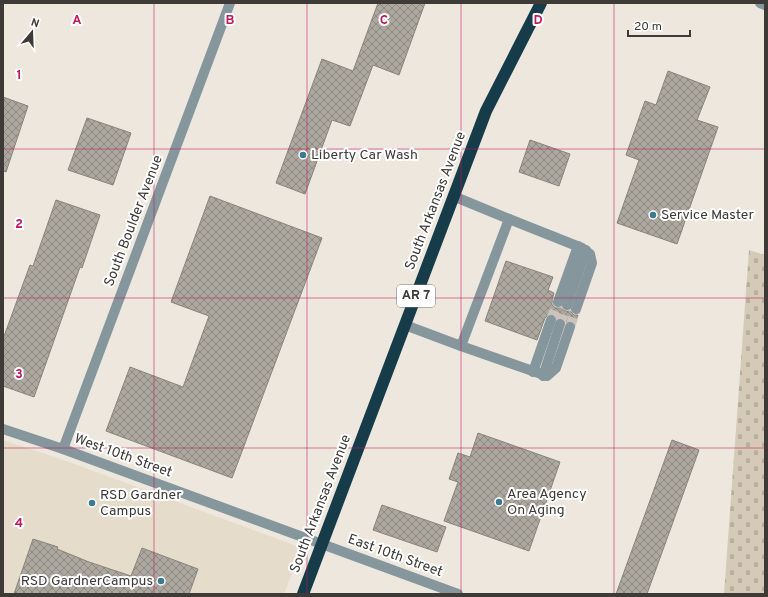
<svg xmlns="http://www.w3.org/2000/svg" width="768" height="597" font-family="Overpass,sans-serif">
  <defs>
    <pattern id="cemetery-stones" width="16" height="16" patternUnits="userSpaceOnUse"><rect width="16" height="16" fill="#d5cab7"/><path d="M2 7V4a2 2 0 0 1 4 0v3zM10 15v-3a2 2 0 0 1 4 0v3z" fill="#b8ae9e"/></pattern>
    <pattern id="building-cross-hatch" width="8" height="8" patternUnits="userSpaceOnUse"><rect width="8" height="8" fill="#ada89f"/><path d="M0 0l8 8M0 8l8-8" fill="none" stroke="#8e8a82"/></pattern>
  </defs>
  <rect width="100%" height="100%" fill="#ede7de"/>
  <path fill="#e5dccc" d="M 3,440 L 61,459 L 302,548 L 284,594 L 3,594 Z"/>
  <path fill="url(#cemetery-stones)" d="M 749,250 L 765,255 L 765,594 L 724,594 Z"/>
  <g fill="url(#building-cross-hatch)" stroke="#88847b">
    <path d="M 378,3 L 425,3 L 399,75 L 373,65 L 350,126 L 332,120 L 305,194 L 276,183 L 322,59 L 353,71 Z"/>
    <path d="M 668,71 L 710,87 L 697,120 L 718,127 L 677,244 L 617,223 L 639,160 L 626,155 L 645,101 L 656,105 Z"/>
    <path d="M 3,97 L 28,106 L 6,172 L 3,171 Z"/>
    <path d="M 87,118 L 131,133 L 113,185 L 68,170 Z"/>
    <path d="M 530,140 L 570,154 L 559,186 L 519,172 Z"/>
    <path d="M 210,196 L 322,238 L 232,478 L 106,431 L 130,367 L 183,387 L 209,316 L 171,302 Z"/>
    <path d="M 56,200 L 100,215 L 82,268 L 80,267 L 34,397 L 3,386 L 3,339 L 30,265 L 33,266 Z"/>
    <path d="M 506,261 L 553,277 L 548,290 L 554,293 L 552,300 L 553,306 L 556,308 L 561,308 L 565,311 L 570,311 L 574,315 L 578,315 L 575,323 L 572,321 L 566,322 L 562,318 L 557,318 L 553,314 L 549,314 L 545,318 L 537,340 L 485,321 Z"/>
    <path d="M 478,433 L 560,462 L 529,551 L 444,521 L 458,482 L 449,479 L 458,453 L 470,457 Z"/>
    <path d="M 672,440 L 699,450 L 647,594 L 616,594 Z"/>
    <path d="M 382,505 L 446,527 L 437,552 L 373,530 Z"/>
    <path d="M 33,539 L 58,547 L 57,549 L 89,562 L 131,576 L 142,548 L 198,569 L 189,594 L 14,594 Z"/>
  </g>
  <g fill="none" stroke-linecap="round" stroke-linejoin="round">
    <g stroke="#cac4bd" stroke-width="10" stroke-dasharray="10 5" stroke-linecap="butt">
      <path d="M 551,320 L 558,302"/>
      <path d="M 560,324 L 567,305"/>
      <path d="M 570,327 L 576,309"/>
    </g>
    <g stroke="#85969d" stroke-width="10">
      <path d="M 760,3 L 765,5"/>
      <path d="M 509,219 L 582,248 L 590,254 L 592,263 L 576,309"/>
      <path d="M 558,302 L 578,246"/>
      <path d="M 567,305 L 586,250"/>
      <path d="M 405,325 L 461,346 L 509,219 L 453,196"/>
      <path d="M 461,346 L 547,376 L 556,368 L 570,327"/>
      <path d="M 533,372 L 551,320"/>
      <path d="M 543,376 L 560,324"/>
      <path d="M 3,429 L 63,449 L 458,594"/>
      <path d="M 63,449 L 230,3"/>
    </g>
    <path stroke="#163c49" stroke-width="12" d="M 303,594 L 486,111 L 541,3"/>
  </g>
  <path fill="none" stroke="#c2185b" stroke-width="1" stroke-opacity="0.55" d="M 154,3 L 154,594M 307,3 L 307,594M 461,3 L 461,594M 614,3 L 614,594M 3,149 L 765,149M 3,298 L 765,298M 3,448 L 765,448"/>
  <g fill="#3c7a90" stroke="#fff" stroke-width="1.5">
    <circle cx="303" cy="155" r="4"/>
    <circle cx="653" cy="215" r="4"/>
    <circle cx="499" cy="502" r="4"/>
    <circle cx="92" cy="503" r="4"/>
    <circle cx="161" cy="581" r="4"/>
  </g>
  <g text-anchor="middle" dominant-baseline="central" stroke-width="4" stroke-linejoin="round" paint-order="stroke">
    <rect fill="#fff" stroke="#777573" stroke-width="1" x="397" y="285" width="38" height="22" rx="3"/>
    <g font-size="13" font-weight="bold" fill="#3d3a37">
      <text x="416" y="296">AR 7</text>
    </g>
    <g font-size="14" fill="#3d3a37" stroke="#fff" text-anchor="start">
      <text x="311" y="155">Liberty Car Wash</text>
      <text x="661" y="215">Service Master</text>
      <text x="507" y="494">Area Agency<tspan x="507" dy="16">On Aging</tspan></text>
      <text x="100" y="495">RSD Gardner<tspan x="100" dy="16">Campus</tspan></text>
      <text x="153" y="581" text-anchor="end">RSD GardnerCampus</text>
    </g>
    <g font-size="14" fill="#3d3a37" stroke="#fff">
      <text transform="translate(436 201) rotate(-69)">South Arkansas Avenue</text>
      <text transform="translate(134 221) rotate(-69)">South Boulder Avenue</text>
      <text transform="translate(123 456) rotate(20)">West 10th Street</text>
      <text transform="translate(321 504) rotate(-69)">South Arkansas Avenue</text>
      <text transform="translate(395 556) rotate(20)">East 10th Street</text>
    </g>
  </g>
  <g font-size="13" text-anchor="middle" font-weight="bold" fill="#c2185b" stroke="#fff" stroke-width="4" stroke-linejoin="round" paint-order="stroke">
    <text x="77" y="24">A</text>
    <text x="230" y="24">B</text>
    <text x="384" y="24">C</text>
    <text x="538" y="24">D</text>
    <text x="19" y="79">1</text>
    <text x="19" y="228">2</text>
    <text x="19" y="378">3</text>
    <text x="19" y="527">4</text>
  </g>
  <rect width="768" height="597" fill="none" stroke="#3d3a37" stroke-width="8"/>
  <g transform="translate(32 32) rotate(19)" stroke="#ffffff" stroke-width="3" paint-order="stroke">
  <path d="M0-3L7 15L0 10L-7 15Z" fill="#3d3a37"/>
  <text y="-6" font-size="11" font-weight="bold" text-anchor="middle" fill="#3d3a37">N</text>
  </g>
  <path d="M628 30v6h62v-6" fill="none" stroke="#3d3a37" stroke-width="2"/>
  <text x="634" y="30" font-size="12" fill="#3d3a37" stroke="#ffffff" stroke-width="3" paint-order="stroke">20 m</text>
</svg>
